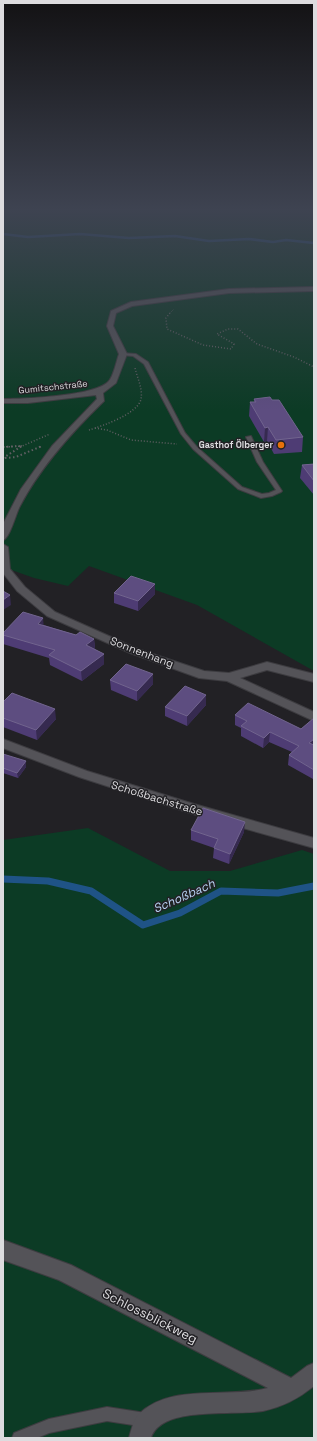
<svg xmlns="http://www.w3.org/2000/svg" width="317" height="1441" font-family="'Space Grotesk',sans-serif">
  <rect width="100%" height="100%" fill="#222125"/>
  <g fill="#0c3b25">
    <path d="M 3,209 L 314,209 L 314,671 L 197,605 L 89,566 L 68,586 L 34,578 L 3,567 Z"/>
    <path d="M 88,828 L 170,871 L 230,871 L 302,850 L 314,854 L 314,1438 L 3,1438 L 3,840 Z"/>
  </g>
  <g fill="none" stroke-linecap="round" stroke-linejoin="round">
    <path stroke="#1f5386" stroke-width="2.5" d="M 3,234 L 28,237 L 80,234 L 129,238 L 175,236 L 209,241 L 249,239 L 273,242 L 286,240 L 314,243"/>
    <path stroke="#1f5386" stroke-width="7" d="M 3,879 L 48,881 L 91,891 L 143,925 L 180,913 L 221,891 L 278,893 L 314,886"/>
    <defs>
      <g id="service">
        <path d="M 121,353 L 136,354 L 148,362 L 185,433 L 197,447 L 242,487 L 262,494 L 269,493 L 276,490 L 257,462 L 246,437 L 251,436 L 263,462 L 282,491 L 281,492 L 272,496 L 261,498 L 238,489 L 193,449 L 181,434 L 144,364 L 133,356 L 121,355 Z"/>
        <path d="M 107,1407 L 146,1413 L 151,1415 L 153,1420 L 151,1425 L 146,1427 L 107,1421 L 49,1433 L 37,1438 L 12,1438 L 14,1433 L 49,1419 Z"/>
      </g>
      <g id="minor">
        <path d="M 314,287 L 314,291 L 229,293 L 132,306 L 116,313 L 113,326 L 127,354 L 116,383 L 103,393 L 104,401 C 72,432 41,466 20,506 C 16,513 10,538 3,540 L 3,524 L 21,489 L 52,446 L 97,399 L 96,395 L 28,403 L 3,403 L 3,399 C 24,399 94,396 108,382 C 114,376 116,362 119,354 L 107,326 L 111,311 L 131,302 L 229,289 Z"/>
        <path d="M 3,544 L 8,547 L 10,569 L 25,587 L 55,612 L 138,649 L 204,671 L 229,673 L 267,662 L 314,674 L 314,682 L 267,670 L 240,678 L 314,712 L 314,721 L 227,681 L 199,678 L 130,653 L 47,616 L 17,591 L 3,573 Z"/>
        <path d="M 3,739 L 87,771 L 194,804 L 314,838 L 314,848 L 193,814 L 79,777 L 3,748 Z"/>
        <path d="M 3,1240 L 71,1265 L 291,1378 L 307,1366 L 314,1363 L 314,1386 C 299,1398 283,1407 263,1411 C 235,1416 161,1405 151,1438 L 129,1438 C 131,1431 133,1421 138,1415 C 169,1382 229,1399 268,1388 L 59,1280 L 3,1260 Z"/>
      </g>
    </defs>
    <use href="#service" stroke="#3d3c40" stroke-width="2"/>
    <use href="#minor" stroke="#3d3c40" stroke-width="2"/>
    <path stroke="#605f63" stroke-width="1" stroke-dasharray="1 1.5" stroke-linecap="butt" d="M 169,314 L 174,309"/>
    <g stroke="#605f63" stroke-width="1.5" stroke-dasharray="1 2" stroke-linecap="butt">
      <path d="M 170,313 L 166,318 L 167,329 L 203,345 L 231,349 L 234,344 L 217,334 L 228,329 L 238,329 L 257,344 L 294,357 L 314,367"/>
      <path d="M 95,428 L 107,430 L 131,440 L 177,444"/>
      <path d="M 89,430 C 102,426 138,414 141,399 C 143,389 137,377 135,368"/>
      <path d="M 3,447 L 22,446"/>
      <path d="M 20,447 L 50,434"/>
      <path d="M 40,447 L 42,446"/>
    </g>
    <g stroke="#605f63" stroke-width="2" stroke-dasharray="1.5 2.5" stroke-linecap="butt">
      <path d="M 3,447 L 22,446"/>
      <path d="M 3,458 L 22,446"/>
      <path d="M 5,458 L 16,457 L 42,446"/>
    </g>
    <use href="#service" fill="#545358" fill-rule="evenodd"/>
    <use href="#minor" fill="#545358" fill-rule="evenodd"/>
  </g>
  <g fill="#4e3c74">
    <path d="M 254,399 L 303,437 L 302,452 L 274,454 L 267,441 L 264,442 L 249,416 L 250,402 L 254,402 Z"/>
    <path d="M 314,464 L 314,495 L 300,478 L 302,465 Z"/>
    <path d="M 155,584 L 155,594 L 138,611 L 114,603 L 114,593 Z"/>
    <path d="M 44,625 L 76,635 L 94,639 L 95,648 L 94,649 L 104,654 L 104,664 L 82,681 L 50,665 L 49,658 L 3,644 L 3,633 Z"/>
    <path d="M 153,674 L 153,684 L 137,701 L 111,690 L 110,680 Z"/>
    <path d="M 206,695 L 206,705 L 187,726 L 165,716 L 165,707 Z"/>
    <path d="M 3,702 L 56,719 L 37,740 L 3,727 Z"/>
    <path d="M 235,715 L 301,729 L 314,718 L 314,778 L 313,779 L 288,765 L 289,755 L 292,752 L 269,742 L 263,748 L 241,736 L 241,728 L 235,725 Z"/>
    <path d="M 3,755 L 26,761 L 26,767 L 18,778 L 3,773 Z"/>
    <path d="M 191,830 L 244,832 L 229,864 L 213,858 L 214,848 L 191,840 Z"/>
  </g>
  <g fill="#362a50">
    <path d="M 268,427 L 267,441 L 264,442 L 265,428 Z"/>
    <path d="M 155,584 L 155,594 L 138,611 L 138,601 Z"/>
    <path d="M 10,595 L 11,605 L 3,610 L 3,600 Z"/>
    <path d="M 43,618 L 44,628 L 38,624 Z"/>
    <path d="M 94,639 L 95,648 L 87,655 L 86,645 Z"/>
    <path d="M 104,654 L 104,664 L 82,681 L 81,671 Z"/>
    <path d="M 153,674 L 153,684 L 137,701 L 137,691 Z"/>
    <path d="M 206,695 L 206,705 L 187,726 L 187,716 Z"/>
    <path d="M 55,709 L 56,719 L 37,740 L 36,730 Z"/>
    <path d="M 270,732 L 269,742 L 263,748 L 264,738 Z"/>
    <path d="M 314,739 L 314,747 L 309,743 Z"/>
    <path d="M 26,761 L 26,767 L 18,778 L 17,773 Z"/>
    <path d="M 245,822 L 244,832 L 229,864 L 230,854 Z"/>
  </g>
  <g fill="#5d4d80" stroke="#71648e">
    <path d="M 270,397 L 272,400 L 279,400 L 303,437 L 276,440 L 268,427 L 265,428 L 250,402 L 256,402 L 254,399 Z"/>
    <path d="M 314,464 L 314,481 L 302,465 Z"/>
    <path d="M 131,576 L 155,584 L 138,601 L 114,593 Z"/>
    <path d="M 3,591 L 10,595 L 3,600 Z"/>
    <path d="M 23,612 L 43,618 L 38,624 L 76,635 L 80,632 L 94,639 L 86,645 L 104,654 L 81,671 L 49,655 L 55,650 L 3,635 L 3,633 Z"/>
    <path d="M 126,664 L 153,674 L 137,691 L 110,680 Z"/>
    <path d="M 185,686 L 206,695 L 187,716 L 165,707 Z"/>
    <path d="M 12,693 L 55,709 L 36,730 L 3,718 L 3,702 Z"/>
    <path d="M 248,703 L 301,729 L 314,718 L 314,739 L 309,743 L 314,745 L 314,770 L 289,755 L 299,746 L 270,732 L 264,738 L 241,726 L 247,721 L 235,715 Z"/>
    <path d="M 3,754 L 26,761 L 17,773 L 3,768 Z"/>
    <path d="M 203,808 L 245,822 L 230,854 L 214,848 L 218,839 L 191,830 Z"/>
  </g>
  <linearGradient id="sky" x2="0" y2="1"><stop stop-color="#131214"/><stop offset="0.51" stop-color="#3e4351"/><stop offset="1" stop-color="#3e4351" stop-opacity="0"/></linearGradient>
  <rect width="317" height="411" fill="url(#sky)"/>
  <circle fill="#e8710a" stroke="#222125" stroke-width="1.5" cx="281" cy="445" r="4"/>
  <g text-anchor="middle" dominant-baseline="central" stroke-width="3" stroke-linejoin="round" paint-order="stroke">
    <g font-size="9" fill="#dddcdf" stroke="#222125">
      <text transform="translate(53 387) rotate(-6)">Gumitschstraße</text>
    </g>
    <g font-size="9" font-weight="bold" fill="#dddcdf" stroke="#222125" text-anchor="end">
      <text x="273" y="445">Gasthof Ölberger</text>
    </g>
    <g font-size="11" fill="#dddcdf" stroke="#222125">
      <text transform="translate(142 652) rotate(21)">Sonnenhang</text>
      <text transform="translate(157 798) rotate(17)">Schoßbachstraße</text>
    </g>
    <g font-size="12" font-style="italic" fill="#b9d5f4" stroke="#222125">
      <text transform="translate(184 896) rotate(-24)">Schoßbach</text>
    </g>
    <g font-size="13" fill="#dddcdf" stroke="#222125">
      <text transform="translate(150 1316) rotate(27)">Schlossblickweg</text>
    </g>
  </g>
  <rect width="317" height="1441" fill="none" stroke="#dddcdf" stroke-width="8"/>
</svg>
